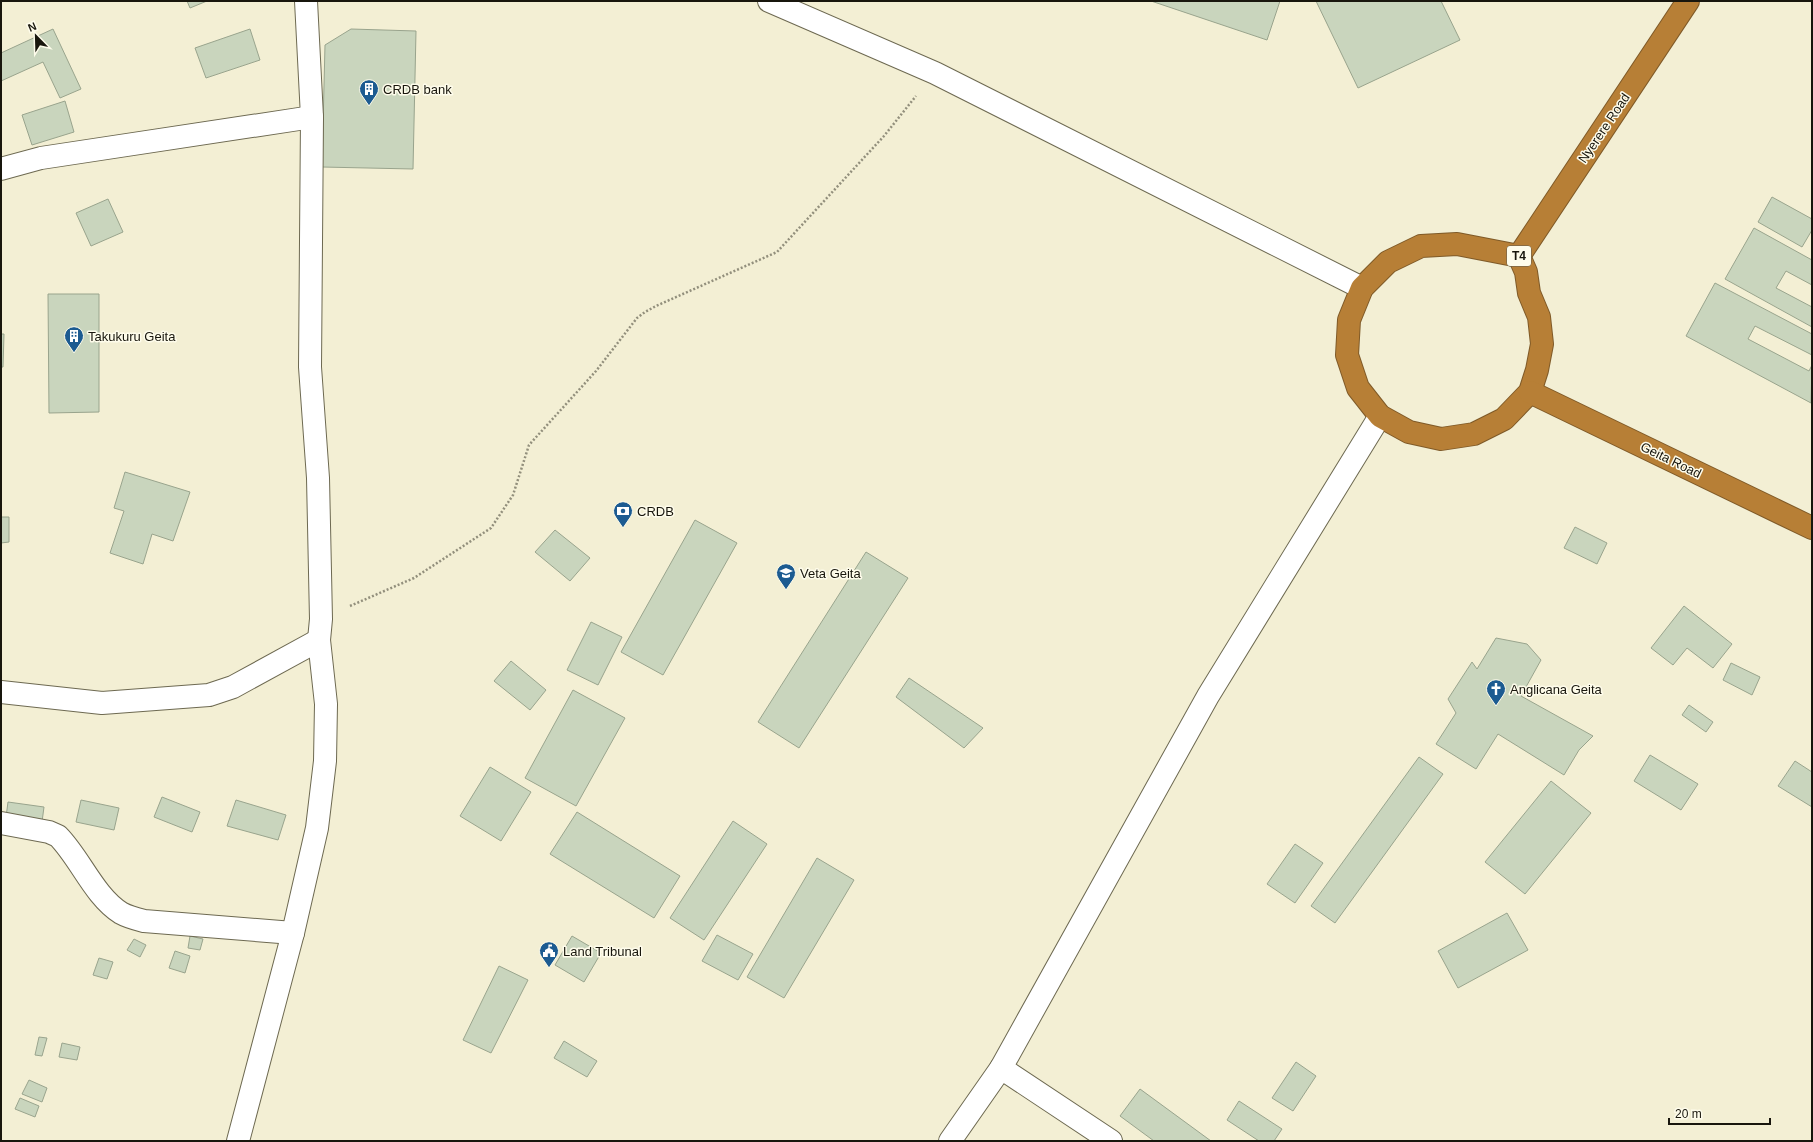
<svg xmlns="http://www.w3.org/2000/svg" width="1813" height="1142" font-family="Helvetica,sans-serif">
  <rect width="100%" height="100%" fill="#f3efd4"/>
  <g fill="#c9d5bd" stroke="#99a48d">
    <path d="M 187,1 L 207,1 L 190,8 Z"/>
    <path d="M 1151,1 L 1280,1 L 1267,40 Z"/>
    <path d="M 1316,1 L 1441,1 L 1460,40 L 1358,88 Z"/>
    <path d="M 53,29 L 81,89 L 60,98 L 43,62 L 1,81 L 1,53 Z"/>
    <path d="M 250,29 L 260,60 L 206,78 L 195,48 Z"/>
    <path d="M 351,29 L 416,31 L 413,169 L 322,167 L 325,45 Z"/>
    <path d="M 65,101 L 74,132 L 32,145 L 22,115 Z"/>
    <path d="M 1772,197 L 1812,219 L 1812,230 L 1802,247 L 1758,222 Z"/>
    <path d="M 108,199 L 123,232 L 91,246 L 76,213 Z"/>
    <path d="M 1754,228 L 1812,260 L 1812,285 L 1786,271 L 1776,288 L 1812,307 L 1812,327 L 1725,279 Z"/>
    <path d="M 1715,283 L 1812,334 L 1812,355 L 1755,326 L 1748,339 L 1809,371 L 1812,365 L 1811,403 L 1686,336 Z"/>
    <path d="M 48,294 L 99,294 L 99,412 L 49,413 Z"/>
    <path d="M 1,334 L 4,334 L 3,367 L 1,367 Z"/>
    <path d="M 125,472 L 190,492 L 173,541 L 152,534 L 143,564 L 110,553 L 124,511 L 114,508 Z"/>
    <path d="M 1,517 L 9,517 L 9,542 L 1,543 Z"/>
    <path d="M 695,520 L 737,543 L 663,675 L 621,652 Z"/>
    <path d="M 1575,527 L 1607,543 L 1597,564 L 1564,548 Z"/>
    <path d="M 555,530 L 590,558 L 570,581 L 535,552 Z"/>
    <path d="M 866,552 L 908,578 L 799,748 L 758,722 Z"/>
    <path d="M 1684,606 L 1732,644 L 1713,668 L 1687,648 L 1673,665 L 1651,648 Z"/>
    <path d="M 591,622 L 622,637 L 598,685 L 567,670 Z"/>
    <path d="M 1496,638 L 1527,644 L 1541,660 L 1521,696 L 1593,736 L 1579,750 L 1564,775 L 1498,734 L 1476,769 L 1436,744 L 1456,713 L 1448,699 L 1472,662 L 1477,669 Z"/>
    <path d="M 511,661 L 546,690 L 530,710 L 494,681 Z"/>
    <path d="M 1731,663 L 1760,677 L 1752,695 L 1723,680 Z"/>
    <path d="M 909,678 L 983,728 L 964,748 L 896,697 Z"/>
    <path d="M 573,690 L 625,718 L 576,806 L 525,778 Z"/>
    <path d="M 1689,705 L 1713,722 L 1706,732 L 1682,715 Z"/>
    <path d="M 1650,755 L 1698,784 L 1681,810 L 1634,781 Z"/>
    <path d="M 1419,757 L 1443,774 L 1335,923 L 1311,906 Z"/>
    <path d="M 1795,761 L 1812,772 L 1812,807 L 1778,786 Z"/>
    <path d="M 490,767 L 531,792 L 501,841 L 460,816 Z"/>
    <path d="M 1551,781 L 1591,813 L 1525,894 L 1485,862 Z"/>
    <path d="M 162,797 L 200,812 L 192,832 L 154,817 Z"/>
    <path d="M 81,800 L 119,808 L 114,830 L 76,822 Z"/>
    <path d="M 236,800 L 286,815 L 278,840 L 227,826 Z"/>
    <path d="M 8,802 L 44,807 L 42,822 L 6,817 Z"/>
    <path d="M 577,812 L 680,876 L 654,918 L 550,854 Z"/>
    <path d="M 733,821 L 767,844 L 704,940 L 670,918 Z"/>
    <path d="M 1295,844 L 1323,863 L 1295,903 L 1267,884 Z"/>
    <path d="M 817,858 L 854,880 L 784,998 L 747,977 Z"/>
    <path d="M 1507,913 L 1528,950 L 1458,988 L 1438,951 Z"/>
    <path d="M 717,935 L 753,954 L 738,980 L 702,961 Z"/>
    <path d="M 190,936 L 203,939 L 200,950 L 188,948 Z"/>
    <path d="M 572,936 L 601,953 L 584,982 L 555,965 Z"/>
    <path d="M 134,939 L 146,945 L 140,957 L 127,950 Z"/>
    <path d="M 175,951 L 190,956 L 185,973 L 169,968 Z"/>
    <path d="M 99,958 L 113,962 L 107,979 L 93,975 Z"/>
    <path d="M 499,966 L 528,980 L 491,1053 L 463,1040 Z"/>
    <path d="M 39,1037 L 47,1038 L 42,1056 L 35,1055 Z"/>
    <path d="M 564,1041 L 597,1061 L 587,1077 L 554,1058 Z"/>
    <path d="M 62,1043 L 80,1047 L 77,1060 L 59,1057 Z"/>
    <path d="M 1296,1062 L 1316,1076 L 1293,1111 L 1272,1098 Z"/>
    <path d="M 29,1080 L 47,1088 L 42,1102 L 22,1094 Z"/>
    <path d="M 1140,1089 L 1211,1141 L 1154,1141 L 1120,1116 Z"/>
    <path d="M 20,1098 L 39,1106 L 35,1117 L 15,1109 Z"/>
    <path d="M 1239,1101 L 1282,1129 L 1274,1141 L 1259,1141 L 1227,1120 Z"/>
  </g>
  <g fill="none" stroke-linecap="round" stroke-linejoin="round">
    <defs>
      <g id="street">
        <path d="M 1,169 L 41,158 L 312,117"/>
        <path d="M 1,692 L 102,703 L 209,695 L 233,687 L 319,640"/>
        <path d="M 1,823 L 49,832 L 58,836 C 80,858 94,896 121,913 C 128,917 136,919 144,921 L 293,933"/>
        <path d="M 1001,1068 L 1111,1141"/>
        <path d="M 238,1141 L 293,933 L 317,828 L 325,761 L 326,704 L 319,640 L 321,619 L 318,478 L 310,367 L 312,117 L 306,1"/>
      </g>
      <g id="secondary">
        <path d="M 769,1 L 935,73 L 1362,288"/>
        <path d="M 950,1141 L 1001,1068 L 1208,696 L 1380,416"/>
      </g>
      <g id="highway">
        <path d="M 1457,244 L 1519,256 L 1526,272 L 1529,293 L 1539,317 L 1542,344 L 1537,370 L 1530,392 L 1504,419 L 1474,434 L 1441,439 L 1409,432 L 1380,416 L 1358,388 L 1347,355 L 1349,320 L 1362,288 L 1388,262 L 1421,246 Z"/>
        <path d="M 1519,256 L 1688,1"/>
        <path d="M 1530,392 L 1812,528"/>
      </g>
    </defs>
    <use href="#street" stroke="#6d6951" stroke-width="24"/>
    <use href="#secondary" stroke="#6d6951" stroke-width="24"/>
    <use href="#highway" stroke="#7f5a28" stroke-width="24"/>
    <path stroke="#928f7c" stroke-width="2.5" stroke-dasharray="2 2" stroke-linecap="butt" d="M 350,606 L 414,578 L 491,528 L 513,495 L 529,445 L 596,371 L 637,318 L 645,312 L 656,306 L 777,252 L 884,136 L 916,96"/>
    <use href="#street" stroke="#fff" stroke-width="22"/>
    <use href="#secondary" stroke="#fff" stroke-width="22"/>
    <use href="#highway" stroke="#b77f36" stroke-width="22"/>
  </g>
  <defs>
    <symbol id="building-pin" viewBox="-11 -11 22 30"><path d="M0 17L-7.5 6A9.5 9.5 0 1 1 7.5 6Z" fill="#1c5b91" stroke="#fefceb"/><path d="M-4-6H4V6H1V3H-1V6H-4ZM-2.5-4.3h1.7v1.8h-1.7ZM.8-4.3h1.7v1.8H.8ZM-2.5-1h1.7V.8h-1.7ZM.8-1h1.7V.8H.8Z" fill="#fff"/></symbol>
    <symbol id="bank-pin" viewBox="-11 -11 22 30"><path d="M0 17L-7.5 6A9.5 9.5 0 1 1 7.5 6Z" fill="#1c5b91" stroke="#fefceb"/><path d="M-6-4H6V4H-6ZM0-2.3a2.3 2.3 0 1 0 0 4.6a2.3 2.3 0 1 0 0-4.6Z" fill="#fff"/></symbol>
    <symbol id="university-pin" viewBox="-11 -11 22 30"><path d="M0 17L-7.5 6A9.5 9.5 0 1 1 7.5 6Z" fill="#1c5b91" stroke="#fefceb"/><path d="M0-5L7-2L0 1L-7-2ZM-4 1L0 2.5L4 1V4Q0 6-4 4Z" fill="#fff"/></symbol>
    <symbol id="church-pin" viewBox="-11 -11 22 30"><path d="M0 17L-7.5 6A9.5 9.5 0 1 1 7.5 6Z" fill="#1c5b91" stroke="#fefceb"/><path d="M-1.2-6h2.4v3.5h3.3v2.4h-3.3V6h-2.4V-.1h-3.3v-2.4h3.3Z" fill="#fff"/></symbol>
    <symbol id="civic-pin" viewBox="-11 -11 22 30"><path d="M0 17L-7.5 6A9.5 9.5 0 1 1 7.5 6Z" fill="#1c5b91" stroke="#fefceb"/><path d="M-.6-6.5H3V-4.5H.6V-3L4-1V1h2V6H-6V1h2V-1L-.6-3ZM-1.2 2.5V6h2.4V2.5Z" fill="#fff"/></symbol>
  </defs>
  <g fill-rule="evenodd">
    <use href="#building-pin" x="358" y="78" width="22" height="30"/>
    <use href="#building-pin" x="63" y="325" width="22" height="30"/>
    <use href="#bank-pin" x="612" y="500" width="22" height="30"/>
    <use href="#university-pin" x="775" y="562" width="22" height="30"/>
    <use href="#church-pin" x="1485" y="678" width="22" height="30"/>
    <use href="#civic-pin" x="538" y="940" width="22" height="30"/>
  </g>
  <g text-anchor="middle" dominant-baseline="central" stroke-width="3" stroke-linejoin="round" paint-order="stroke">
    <rect fill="#fefceb" stroke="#5d5b50" stroke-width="1" x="1507" y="246" width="24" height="20" rx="3"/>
    <g font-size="12" font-weight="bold" fill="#18160d">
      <text x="1519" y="256">T4</text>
    </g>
    <g font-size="13" fill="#18160d" stroke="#fefceb" text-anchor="start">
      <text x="383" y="89">CRDB bank</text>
      <text x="88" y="336">Takukuru Geita</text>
      <text x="637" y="511">CRDB</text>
      <text x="800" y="573">Veta Geita</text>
      <text x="1510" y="689">Anglicana Geita</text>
      <text x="563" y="951">Land Tribunal</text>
    </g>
    <g font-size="13" fill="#18160d" stroke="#fefceb">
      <text transform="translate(1604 128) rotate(-56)">Nyerere Road</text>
      <text transform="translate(1671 460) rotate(26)">Geita Road</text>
    </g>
  </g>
  <rect width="1813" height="1142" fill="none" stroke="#18160d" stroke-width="4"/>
  <g transform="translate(36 36) rotate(337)" stroke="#fefceb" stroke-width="3" paint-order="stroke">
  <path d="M0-3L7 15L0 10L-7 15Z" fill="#18160d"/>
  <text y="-6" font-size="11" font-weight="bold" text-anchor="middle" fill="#18160d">N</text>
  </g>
  <path d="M1669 1118v6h101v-6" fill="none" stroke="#18160d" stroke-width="2"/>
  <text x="1675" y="1118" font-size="12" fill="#18160d" stroke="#fefceb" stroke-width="3" paint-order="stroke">20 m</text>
</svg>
